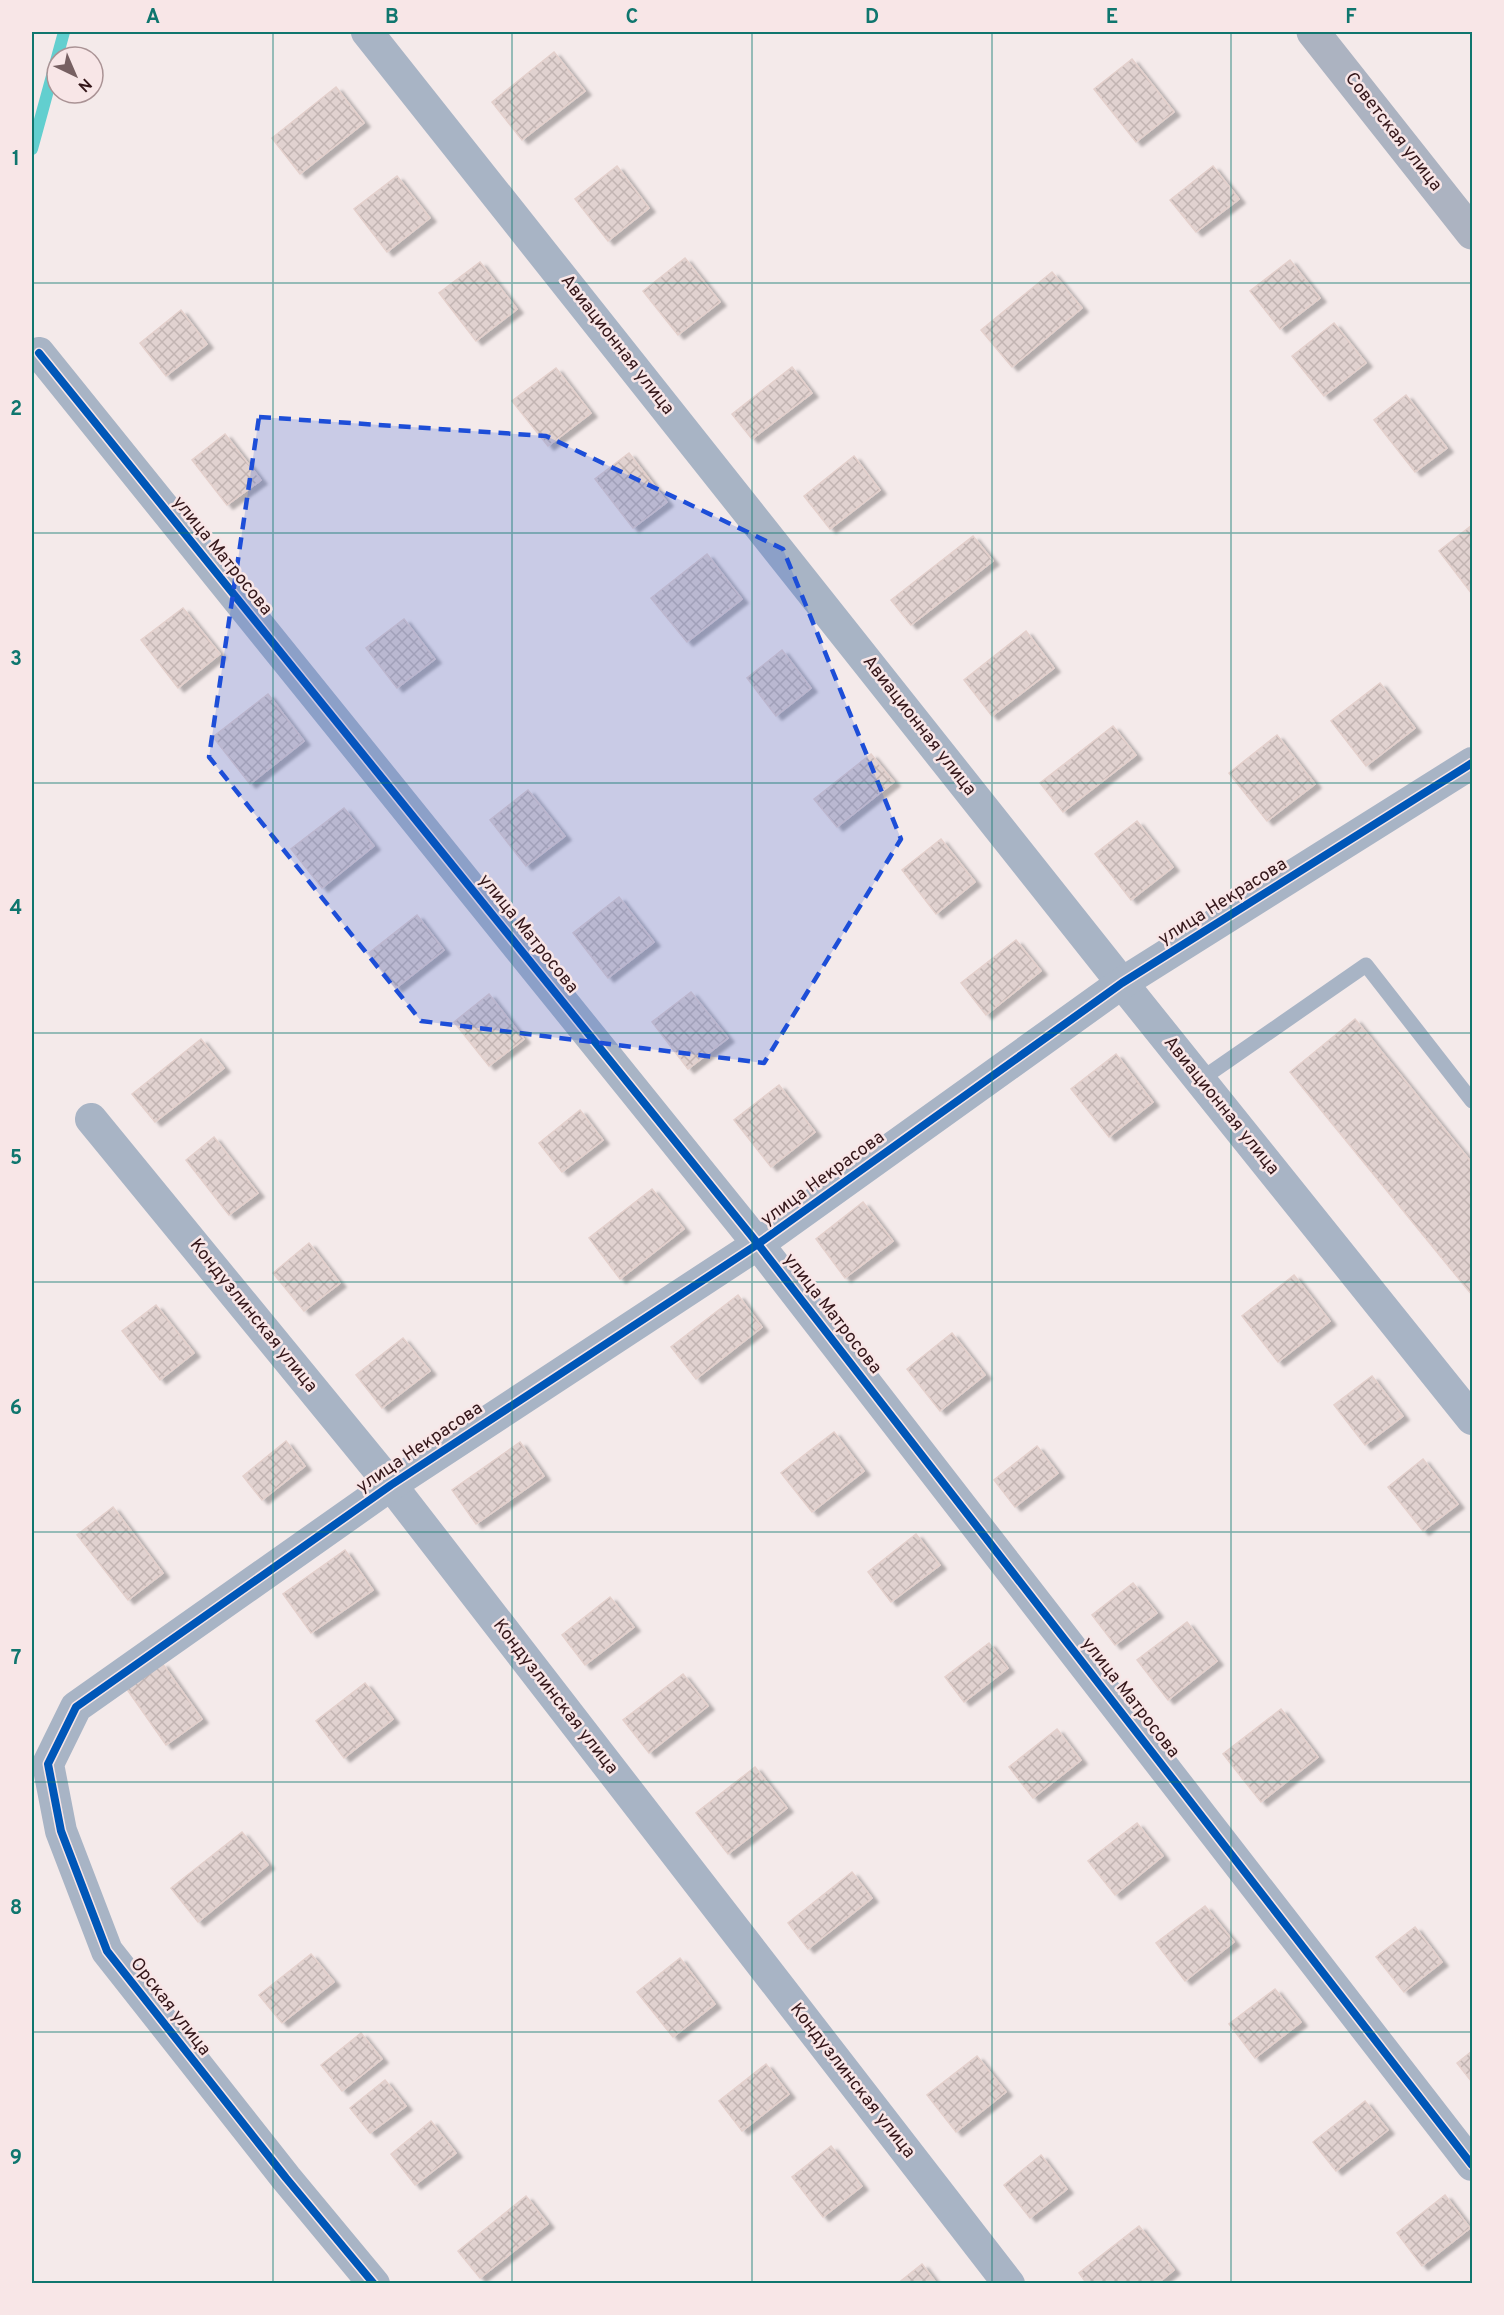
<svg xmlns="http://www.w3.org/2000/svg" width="1504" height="2315" font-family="Overpass,sans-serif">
  <defs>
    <pattern id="building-cross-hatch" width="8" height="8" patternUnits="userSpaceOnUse" patternTransform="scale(1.5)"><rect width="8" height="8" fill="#e1d2d0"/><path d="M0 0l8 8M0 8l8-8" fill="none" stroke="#c2b4b2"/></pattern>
    <filter id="shadow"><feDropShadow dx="6" dy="4" stdDeviation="1.5" flood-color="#0004"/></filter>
  </defs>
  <rect width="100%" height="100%" fill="#f4eaea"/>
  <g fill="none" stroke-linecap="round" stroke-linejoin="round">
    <path stroke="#62cfcf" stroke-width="12" d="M 32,149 L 64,32"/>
  </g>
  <g fill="url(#building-cross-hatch)" stroke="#e4d0cc" stroke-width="1.5" filter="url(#shadow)">
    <path d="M 554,52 L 585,91 L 522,140 L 492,102 Z"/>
    <path d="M 1132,59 L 1174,112 L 1136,142 L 1094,89 Z"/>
    <path d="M 336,87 L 364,123 L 300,174 L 272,138 Z"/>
    <path d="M 617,166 L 649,208 L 608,241 L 575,199 Z"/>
    <path d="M 1213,166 L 1239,199 L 1196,232 L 1170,200 Z"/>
    <path d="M 397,176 L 430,218 L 387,252 L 354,209 Z"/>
    <path d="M 685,258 L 720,302 L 678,335 L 643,291 Z"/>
    <path d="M 1290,260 L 1320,298 L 1280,329 L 1250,291 Z"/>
    <path d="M 480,262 L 517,309 L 476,341 L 439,293 Z"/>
    <path d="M 1052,272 L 1082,308 L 1012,367 L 981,330 Z"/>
    <path d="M 181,310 L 207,344 L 166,376 L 140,343 Z"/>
    <path d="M 1334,323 L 1366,363 L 1324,396 L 1292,356 Z"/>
    <path d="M 792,367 L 812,393 L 752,439 L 732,414 Z"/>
    <path d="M 556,368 L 591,413 L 548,446 L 512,401 Z"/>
    <path d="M 1406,395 L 1447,448 L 1415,472 L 1374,420 Z"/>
    <path d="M 225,434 L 261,480 L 227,505 L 192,460 Z"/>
    <path d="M 629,453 L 667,502 L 633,528 L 595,479 Z"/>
    <path d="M 854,456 L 880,490 L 830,529 L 804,496 Z"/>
    <path d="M 1472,525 L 1472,594 L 1439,551 Z"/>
    <path d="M 973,536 L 993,561 L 911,625 L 891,600 Z"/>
    <path d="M 707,554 L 742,599 L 687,642 L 651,598 Z"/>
    <path d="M 183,608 L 220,654 L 178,688 L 141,640 Z"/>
    <path d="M 404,619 L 435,659 L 397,688 L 366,648 Z"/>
    <path d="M 1026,631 L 1054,668 L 992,716 L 964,680 Z"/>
    <path d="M 782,650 L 811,688 L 776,716 L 747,678 Z"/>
    <path d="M 1380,683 L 1415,728 L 1366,766 L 1331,721 Z"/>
    <path d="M 268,694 L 304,741 L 250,784 L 213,737 Z"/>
    <path d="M 1113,726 L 1136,755 L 1063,812 L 1040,783 Z"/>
    <path d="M 1277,735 L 1315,784 L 1267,821 L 1229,773 Z"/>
    <path d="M 871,754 L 894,782 L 837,827 L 814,799 Z"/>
    <path d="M 528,790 L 565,836 L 526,866 L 490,820 Z"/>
    <path d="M 344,808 L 374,846 L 322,888 L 291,849 Z"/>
    <path d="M 1137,821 L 1173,867 L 1131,900 L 1095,854 Z"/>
    <path d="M 941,839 L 975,882 L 936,914 L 902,870 Z"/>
    <path d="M 619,897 L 654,942 L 608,978 L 573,933 Z"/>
    <path d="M 417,915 L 444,950 L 396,988 L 369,953 Z"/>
    <path d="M 1016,940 L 1041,971 L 986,1015 L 961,983 Z"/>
    <path d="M 691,992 L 728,1038 L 688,1069 L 652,1022 Z"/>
    <path d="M 489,994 L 524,1039 L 489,1066 L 454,1022 Z"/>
    <path d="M 1355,1019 L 1472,1163 L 1472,1295 L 1290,1072 Z"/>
    <path d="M 201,1039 L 224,1068 L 155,1122 L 132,1094 Z"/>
    <path d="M 1116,1054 L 1153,1102 L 1109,1137 L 1071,1089 Z"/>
    <path d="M 779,1085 L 815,1132 L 771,1167 L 734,1120 Z"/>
    <path d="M 580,1110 L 603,1140 L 562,1172 L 539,1143 Z"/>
    <path d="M 214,1137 L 258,1193 L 229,1215 L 186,1160 Z"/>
    <path d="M 652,1189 L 684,1229 L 620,1279 L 589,1238 Z"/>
    <path d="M 863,1202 L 893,1241 L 845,1278 L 816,1239 Z"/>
    <path d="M 309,1243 L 340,1283 L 304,1311 L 273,1273 Z"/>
    <path d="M 1294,1275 L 1330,1321 L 1278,1362 L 1242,1316 Z"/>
    <path d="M 738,1295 L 762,1327 L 696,1379 L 671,1347 Z"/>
    <path d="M 156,1305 L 194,1353 L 160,1380 L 122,1331 Z"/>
    <path d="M 952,1333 L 985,1375 L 940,1411 L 907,1369 Z"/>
    <path d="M 403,1338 L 430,1371 L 382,1408 L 356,1375 Z"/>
    <path d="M 1372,1376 L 1403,1416 L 1365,1445 L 1334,1405 Z"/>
    <path d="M 834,1432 L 864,1471 L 812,1512 L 781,1473 Z"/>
    <path d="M 286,1441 L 305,1466 L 262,1500 L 243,1476 Z"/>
    <path d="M 520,1442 L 544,1476 L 476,1524 L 452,1490 Z"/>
    <path d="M 1037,1446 L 1058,1473 L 1015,1507 L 994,1480 Z"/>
    <path d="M 1423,1459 L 1458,1504 L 1423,1531 L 1388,1487 Z"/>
    <path d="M 113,1507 L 163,1573 L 128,1600 L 77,1535 Z"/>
    <path d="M 916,1534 L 940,1565 L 891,1602 L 868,1572 Z"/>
    <path d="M 345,1550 L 373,1590 L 311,1633 L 283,1594 Z"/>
    <path d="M 1133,1583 L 1157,1613 L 1115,1645 L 1092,1615 Z"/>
    <path d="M 610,1597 L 634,1627 L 585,1665 L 562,1635 Z"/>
    <path d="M 1187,1622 L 1217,1661 L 1168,1700 L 1137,1660 Z"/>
    <path d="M 989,1643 L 1008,1668 L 964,1702 L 945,1677 Z"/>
    <path d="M 162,1663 L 202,1719 L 166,1745 L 126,1688 Z"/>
    <path d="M 683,1674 L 708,1706 L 649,1753 L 623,1720 Z"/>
    <path d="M 365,1683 L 393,1719 L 344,1758 L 316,1721 Z"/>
    <path d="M 1281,1709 L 1318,1757 L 1261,1802 L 1223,1754 Z"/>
    <path d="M 1057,1729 L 1081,1760 L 1033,1798 L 1009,1767 Z"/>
    <path d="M 755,1767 L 787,1808 L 728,1854 L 696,1813 Z"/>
    <path d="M 1137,1823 L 1163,1856 L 1115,1895 L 1088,1861 Z"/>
    <path d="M 242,1832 L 268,1865 L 198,1922 L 171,1888 Z"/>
    <path d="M 852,1872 L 872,1898 L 808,1949 L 788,1923 Z"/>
    <path d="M 1205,1906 L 1234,1942 L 1185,1981 L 1156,1943 Z"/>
    <path d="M 1415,1927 L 1442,1962 L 1404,1992 L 1376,1957 Z"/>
    <path d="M 311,1954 L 334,1982 L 282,2023 L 259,1995 Z"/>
    <path d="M 680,1958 L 715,2004 L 673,2037 L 637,1992 Z"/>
    <path d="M 1275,1989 L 1301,2022 L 1255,2058 L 1229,2024 Z"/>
    <path d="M 361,2033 L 382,2059 L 342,2091 L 321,2065 Z"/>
    <path d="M 1472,2051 L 1472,2082 L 1457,2063 Z"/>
    <path d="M 977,2056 L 1006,2092 L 956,2132 L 927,2095 Z"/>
    <path d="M 766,2064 L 789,2094 L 742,2131 L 719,2101 Z"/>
    <path d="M 385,2080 L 406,2106 L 370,2133 L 350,2108 Z"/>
    <path d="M 1365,2101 L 1388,2130 L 1336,2171 L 1313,2142 Z"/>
    <path d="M 431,2121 L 456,2153 L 415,2185 L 391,2154 Z"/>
    <path d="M 831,2146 L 862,2186 L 823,2217 L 792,2177 Z"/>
    <path d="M 1041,2155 L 1067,2189 L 1030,2218 L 1004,2185 Z"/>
    <path d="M 1445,2195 L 1470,2228 L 1422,2266 L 1397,2233 Z"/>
    <path d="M 526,2196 L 548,2224 L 480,2278 L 458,2251 Z"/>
    <path d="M 1139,2226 L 1174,2270 L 1157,2284 L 1087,2284 L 1079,2273 Z"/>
    <path d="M 922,2264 L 937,2284 L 897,2284 Z"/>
  </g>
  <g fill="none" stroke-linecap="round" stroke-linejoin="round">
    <path stroke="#a8b4c5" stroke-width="15" d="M 1200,1080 L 1366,965 L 1472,1101"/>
    <g stroke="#a8b4c5" stroke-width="32">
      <path d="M 367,32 L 1122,983 L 1472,1419"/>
      <path d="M 39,353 L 758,1244 L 1472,2165"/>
      <path d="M 91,1119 L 391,1485 L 1009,2284"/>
      <path d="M 374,2284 L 286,2178 L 107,1951 L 61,1831 L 48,1764 L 76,1707 L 391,1485 L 758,1244 L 1122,983 L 1472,763"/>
    </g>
    <path stroke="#acb3c1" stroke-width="33" d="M 1313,32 L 1472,233"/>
    <defs>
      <g id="cycleway">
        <path d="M 39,353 L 758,1244 L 1472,2165"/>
        <path d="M 374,2284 L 286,2178 L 107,1951 L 61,1831 L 48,1764 L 76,1707 L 391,1485 L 758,1244 L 1122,983 L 1472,763"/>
      </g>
    </defs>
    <use href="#cycleway" stroke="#f8e6e7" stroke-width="11"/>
    <use href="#cycleway" stroke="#0057b8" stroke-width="8"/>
  </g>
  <path fill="#1d4ed8" fill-opacity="0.2" stroke="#1d4ed8" stroke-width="4.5" stroke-dasharray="12 8" stroke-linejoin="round" d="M 259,417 L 546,436 L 783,549 L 901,839 L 764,1063 L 421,1021 L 209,757 Z"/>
  <path fill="none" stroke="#0f766e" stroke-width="1.5" stroke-opacity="0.55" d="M 273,32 L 273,2284M 512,32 L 512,2284M 752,32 L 752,2284M 992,32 L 992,2284M 1231,32 L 1231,2284M 32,283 L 1472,283M 32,533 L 1472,533M 32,783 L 1472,783M 32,1033 L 1472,1033M 32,1282 L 1472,1282M 32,1532 L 1472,1532M 32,1782 L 1472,1782M 32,2032 L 1472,2032"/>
  <g text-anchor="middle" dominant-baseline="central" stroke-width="5" stroke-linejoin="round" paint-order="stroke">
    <g font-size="18" fill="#341619" stroke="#f8e6e7">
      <text transform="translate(1393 132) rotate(52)">Советская улица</text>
      <text transform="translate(617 345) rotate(52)">Авиационная улица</text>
      <text transform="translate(222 556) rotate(51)">улица Матросова</text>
      <text transform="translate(919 726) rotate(52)">Авиационная улица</text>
      <text transform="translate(1223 902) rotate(-32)">улица Некрасова</text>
      <text transform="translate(528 934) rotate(51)">улица Матросова</text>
      <text transform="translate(1221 1106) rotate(51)">Авиационная улица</text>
      <text transform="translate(823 1179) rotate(-36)">улица Некрасова</text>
      <text transform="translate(832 1314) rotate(52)">улица Матросова</text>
      <text transform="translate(253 1316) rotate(51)">Кондузлинская улица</text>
      <text transform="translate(420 1448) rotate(-34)">улица Некрасова</text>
      <text transform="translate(555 1697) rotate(52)">Кондузлинская улица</text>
      <text transform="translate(1130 1698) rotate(52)">улица Матросова</text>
      <text transform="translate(170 2007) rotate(52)">Орская улица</text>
      <text transform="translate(852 2081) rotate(52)">Кондузлинская улица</text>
    </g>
  </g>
  <rect width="1504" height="2315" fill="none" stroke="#f8e6e7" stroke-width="66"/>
  <g transform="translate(75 75) rotate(136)"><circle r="28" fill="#f8e6e7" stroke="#aa9395" stroke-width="1.5"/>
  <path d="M0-4.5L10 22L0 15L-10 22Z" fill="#776062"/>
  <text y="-9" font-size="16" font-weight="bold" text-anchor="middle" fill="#341619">N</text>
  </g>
  <rect x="33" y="33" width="1438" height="2249" fill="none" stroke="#0f766e" stroke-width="2"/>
  <g font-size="20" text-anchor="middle" font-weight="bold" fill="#0f766e">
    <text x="153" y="23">A</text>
    <text x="392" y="23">B</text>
    <text x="632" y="23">C</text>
    <text x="872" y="23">D</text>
    <text x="1112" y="23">E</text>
    <text x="1351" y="23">F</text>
    <text x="16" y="165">1</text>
    <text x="16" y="415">2</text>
    <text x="16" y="665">3</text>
    <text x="16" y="914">4</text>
    <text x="16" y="1164">5</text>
    <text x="16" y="1414">6</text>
    <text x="16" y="1664">7</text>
    <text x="16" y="1914">8</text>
    <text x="16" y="2164">9</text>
  </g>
</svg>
